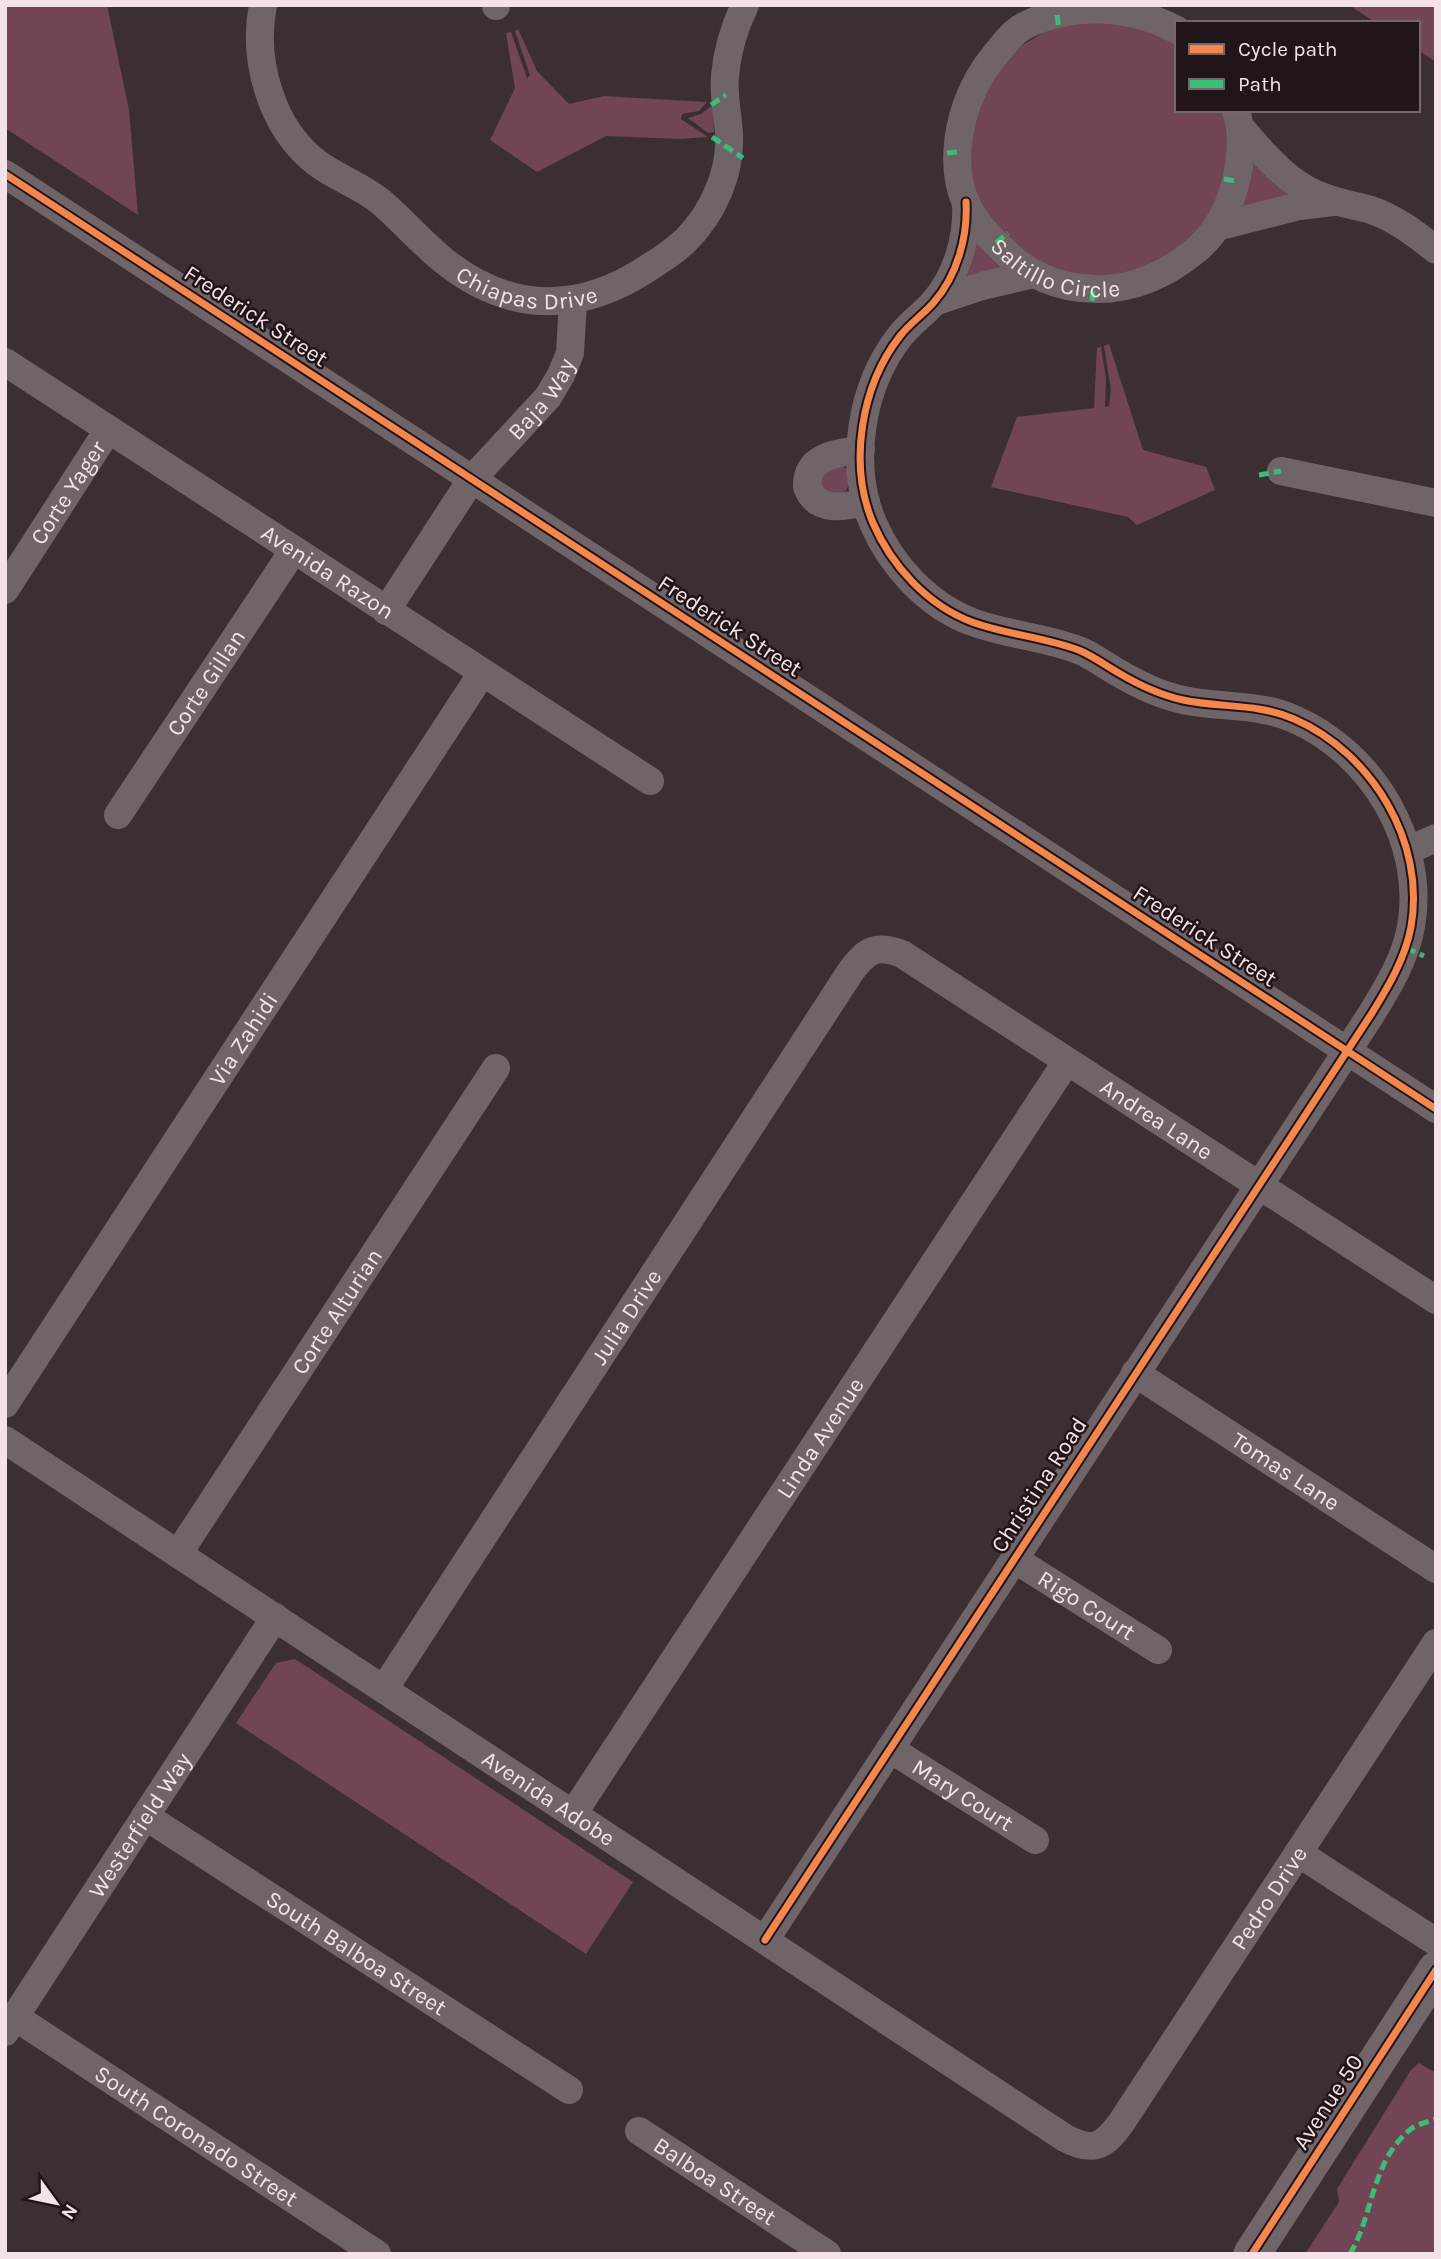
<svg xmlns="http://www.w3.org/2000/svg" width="1441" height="2259" font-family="Karla,sans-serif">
  <rect width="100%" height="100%" fill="#3b2f33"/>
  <g fill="#714556">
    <path d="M 5,5 L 107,5 L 129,110 L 138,215 L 5,128 Z"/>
    <path d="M 1349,5 L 1436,5 L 1436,62 L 1418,50 L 1418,23 L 1376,23 Z"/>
    <path d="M 1068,22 L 1128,22 L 1177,43 L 1177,110 L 1223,110 L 1230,164 L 1209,221 L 1155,267 L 1102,279 L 1050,269 L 1005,240 L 976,197 L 969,168 L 969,140 L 989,83 L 1016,49 L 1051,28 Z"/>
    <path d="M 518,29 L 537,71 L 569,104 L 604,96 L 707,102 L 699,111 L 682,114 L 681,119 L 708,137 L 680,139 L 606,136 L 537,172 L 490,140 L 515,88 L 506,33 L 511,32 L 527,78 L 530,75 L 515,31 Z"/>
    <path d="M 713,105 L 714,132 L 708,133 L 688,118 L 701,114 Z"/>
    <path d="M 1246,157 L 1297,192 L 1240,212 Z"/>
    <path d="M 972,236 L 1009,267 L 965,283 Z"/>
    <path d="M 1109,344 L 1143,450 L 1206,467 L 1215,490 L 1137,525 L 1128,517 L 991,487 L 1017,417 L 1094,408 L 1097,348 L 1101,347 L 1106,379 L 1105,407 L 1109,406 L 1111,390 L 1104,346 Z"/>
    <path d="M 831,466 L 844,467 L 849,471 L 849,484 L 846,491 L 841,493 L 822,491 L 818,475 Z"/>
    <path d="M 295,1659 L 633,1882 L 586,1954 L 236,1723 L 276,1663 Z"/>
    <path d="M 1419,2063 L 1436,2073 L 1436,2254 L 1305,2254 L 1339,2202 L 1337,2189 L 1411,2070 Z"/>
  </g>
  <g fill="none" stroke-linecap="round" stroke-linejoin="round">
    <g stroke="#6f6569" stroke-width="28">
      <path id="s1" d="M 263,5 C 252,60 271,128 317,163 C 337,178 362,186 381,202 C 402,220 421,242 443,260 C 508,313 579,314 648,268 C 661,260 675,251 686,240 C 713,213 731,173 729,134 C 728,115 723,95 725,76 C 727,51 734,28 745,5"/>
      <path d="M 496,6 L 496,5"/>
      <path id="s2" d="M 1177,30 C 1130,5 1072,2 1024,26 C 1011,33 1000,49 991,60 C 958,102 943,173 975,219 C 982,229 991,239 1000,247 C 1019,267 1040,280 1068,286 C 1116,296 1157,282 1195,251 C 1233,220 1249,156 1236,110"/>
      <path d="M 1241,128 C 1259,149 1279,173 1304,188 C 1325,200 1348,204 1371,210 C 1395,218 1416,234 1436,250"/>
      <path d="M 5,174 L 1436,1109"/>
      <path d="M 1217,227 L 1299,206 L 1333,202"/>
      <path d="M 934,302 L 982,286 L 1034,274"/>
      <path id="s3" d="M 5,362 L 650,781"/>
      <path d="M 861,450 C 836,453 806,456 807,487 C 817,513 845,507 866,502"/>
      <path d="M 1281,471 L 1436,503"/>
      <path id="s4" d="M 5,590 L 108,430"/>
      <path id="s5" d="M 386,611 L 471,480 L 548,397 L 561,375 L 570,353 L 573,301"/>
      <path id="s6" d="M 118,815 L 293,551"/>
      <path d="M 1407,851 L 1436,838"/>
      <path id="s7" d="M 1135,1373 L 1436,1569"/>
      <path id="s8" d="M 5,1404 L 482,673"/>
      <path id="s9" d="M 5,1440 L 1065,2138 C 1092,2152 1103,2148 1121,2123 L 1436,1643"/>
      <path id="s10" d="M 178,1554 L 496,1068"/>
      <path id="s11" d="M 1014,1559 L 1158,1650"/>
      <path id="s12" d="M 384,1689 L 851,971 C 867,950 876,944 902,954 L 1436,1300"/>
      <path id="s13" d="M 890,1749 L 1035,1840"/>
      <path id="s14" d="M 573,1814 L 1067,1061"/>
      <path id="s15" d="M 145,1816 L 569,2090"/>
      <path d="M 1298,1853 L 1436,1942"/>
      <path d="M 765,1940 L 1372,1013 C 1388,987 1405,959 1411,927 C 1426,842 1372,753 1294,719 C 1258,703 1220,708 1183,700 C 1160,695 1137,684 1117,672 C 1105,665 1094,657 1081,651 C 1046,637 1007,635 972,622 C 927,605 891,565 873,523 C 848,464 861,386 900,336 C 910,323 924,314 934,302 C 957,276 968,236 966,202"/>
      <path id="s16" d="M 15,2017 L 377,2254"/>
      <path id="s17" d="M 5,2032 L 275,1617"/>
      <path id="s18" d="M 639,2131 L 827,2254"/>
    </g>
    <path stroke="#72656a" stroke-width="37" d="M 1252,2254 L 1436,1970"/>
    <g stroke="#3abd76" stroke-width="5" stroke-dasharray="10 5" stroke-linecap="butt">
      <path d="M 1057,15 L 1059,29"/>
      <path d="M 711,105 L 726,95"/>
      <path d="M 712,137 L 743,158"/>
      <path d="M 947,153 L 957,152"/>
      <path d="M 1224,179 L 1236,181"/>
      <path d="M 996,243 L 1008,233"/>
      <path d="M 1092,301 L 1093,289"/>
      <path d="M 1259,475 L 1281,471"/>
      <path d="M 1406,948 L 1424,956"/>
      <path d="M 1350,2254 C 1374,2214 1371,2161 1411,2129 C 1417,2124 1428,2122 1436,2119"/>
    </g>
    <defs>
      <g id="cycleway">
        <path d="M 5,174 L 1436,1109"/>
        <path d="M 765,1940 L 1372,1013 C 1388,987 1405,959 1411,927 C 1426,842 1372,753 1294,719 C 1258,703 1220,708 1183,700 C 1160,695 1137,684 1117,672 C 1105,665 1094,657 1081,651 C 1046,637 1007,635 972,622 C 927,605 891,565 873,523 C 848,464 861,386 900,336 C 910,323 924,314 934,302 C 957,276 968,236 966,202"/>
        <path d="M 1252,2254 L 1436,1970"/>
      </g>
    </defs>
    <use href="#cycleway" stroke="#211519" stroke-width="11"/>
    <use href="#cycleway" stroke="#f5874c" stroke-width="7"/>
  </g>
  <g text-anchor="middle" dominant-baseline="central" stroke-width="5" stroke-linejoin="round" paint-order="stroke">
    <g font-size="23" fill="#f3e3e8" stroke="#211519">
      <text stroke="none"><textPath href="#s2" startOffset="476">Saltillo Circle</textPath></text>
      <text stroke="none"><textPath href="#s1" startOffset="427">Chiapas Drive</textPath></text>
      <text transform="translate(256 316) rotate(33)">Frederick Street</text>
      <text stroke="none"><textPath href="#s5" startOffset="264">Baja Way</textPath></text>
      <text stroke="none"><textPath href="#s4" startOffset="116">Corte Yager</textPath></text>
      <text stroke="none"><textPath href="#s3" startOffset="385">Avenida Razon</textPath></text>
      <text transform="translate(730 626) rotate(33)">Frederick Street</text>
      <text stroke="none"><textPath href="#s6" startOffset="159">Corte Gillan</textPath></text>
      <text transform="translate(1205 936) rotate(33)">Frederick Street</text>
      <text stroke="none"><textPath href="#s8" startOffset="436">Via Zahidi</textPath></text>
      <text stroke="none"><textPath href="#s12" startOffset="1220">Andrea Lane</textPath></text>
      <text stroke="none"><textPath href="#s10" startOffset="290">Corte Alturian</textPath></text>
      <text stroke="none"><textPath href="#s12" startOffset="444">Julia Drive</textPath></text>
      <text stroke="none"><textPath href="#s14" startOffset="450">Linda Avenue</textPath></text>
      <text stroke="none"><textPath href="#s7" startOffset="180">Tomas Lane</textPath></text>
      <text transform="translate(1039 1485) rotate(-57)">Christina Road</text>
      <text stroke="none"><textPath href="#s11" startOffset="86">Rigo Court</textPath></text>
      <text stroke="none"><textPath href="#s13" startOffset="86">Mary Court</textPath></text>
      <text stroke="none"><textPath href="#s9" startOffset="651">Avenida Adobe</textPath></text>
      <text stroke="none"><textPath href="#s17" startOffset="247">Westerfield Way</textPath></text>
      <text stroke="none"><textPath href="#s9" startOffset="1605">Pedro Drive</textPath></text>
      <text stroke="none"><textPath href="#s15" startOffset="252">South Balboa Street</textPath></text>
      <text transform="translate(1328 2102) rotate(-57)">Avenue 50</text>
      <text stroke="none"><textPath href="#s16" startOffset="217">South Coronado Street</textPath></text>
      <text stroke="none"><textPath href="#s18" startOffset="91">Balboa Street</textPath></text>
    </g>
  </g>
  <rect width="1441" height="2259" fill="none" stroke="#f3e3e8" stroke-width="14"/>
  <rect x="1175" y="21" width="245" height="91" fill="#211519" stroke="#75676c" stroke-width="2"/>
  <rect x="1189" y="44" width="35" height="10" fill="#f5874c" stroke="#75676c" stroke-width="2"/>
  <text x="1238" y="56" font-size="21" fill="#f3e3e8">Cycle path</text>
  <rect x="1189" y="79" width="35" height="10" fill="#3abd76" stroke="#75676c" stroke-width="2"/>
  <text x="1238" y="91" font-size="21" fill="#f3e3e8">Path</text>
  <g transform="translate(56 2203) rotate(123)" stroke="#211519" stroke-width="5" paint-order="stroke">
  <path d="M0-5L12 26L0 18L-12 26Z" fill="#f3e3e8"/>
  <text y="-10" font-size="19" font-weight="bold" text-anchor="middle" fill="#f3e3e8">N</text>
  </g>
</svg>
